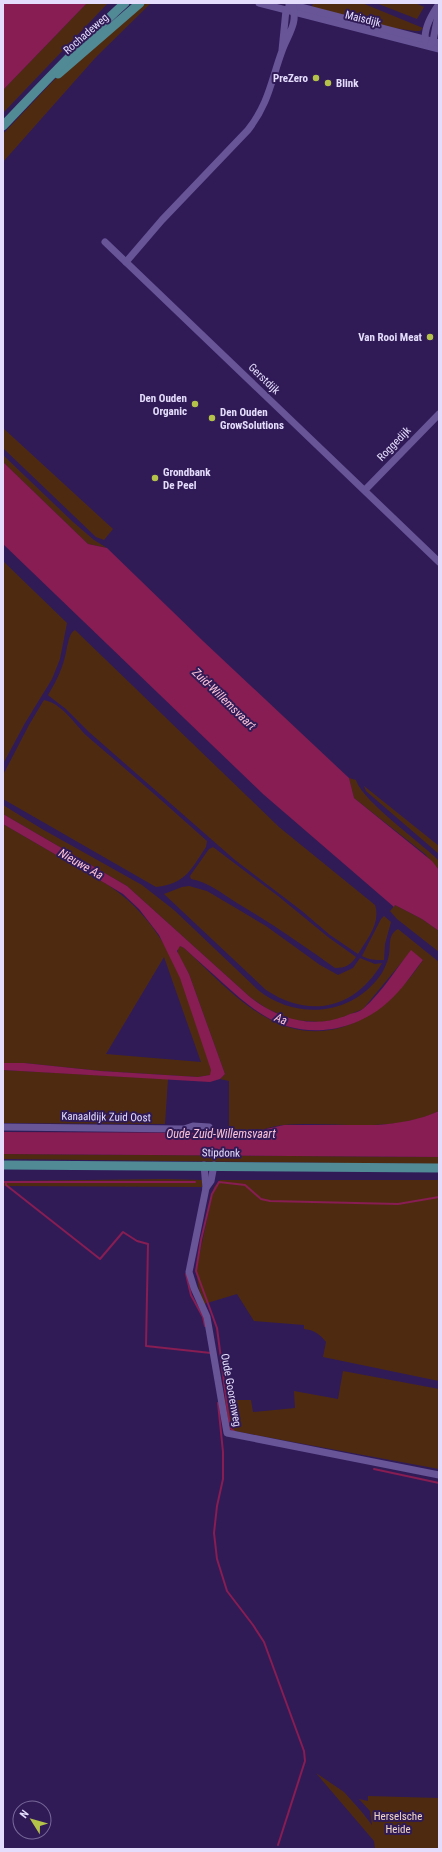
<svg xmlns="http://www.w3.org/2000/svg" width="442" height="1852" font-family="'Roboto Condensed',sans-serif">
  <rect width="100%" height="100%" fill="#301b57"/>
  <g fill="#4e2b10" fill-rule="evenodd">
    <path d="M 87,3 L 108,3 L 3,113 L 3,90 Z"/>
    <path d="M 144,3 L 151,3 L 96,57 L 3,162 L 3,134 L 54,80 Z"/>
    <path d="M 313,3 L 362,3 L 423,28 L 420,31 L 415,31 L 387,27 L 312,7 Z"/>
    <path d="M 376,3 L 415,3 L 424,7 L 417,19 Z"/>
    <path d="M 3,428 L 113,529 L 104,540 L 96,537 L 3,448 Z"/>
    <path d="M 3,455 L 73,522 L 94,540 L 107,548 L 88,544 L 3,462 Z"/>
    <path d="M 3,561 L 67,623 L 60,659 L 52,679 L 25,723 L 3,764 Z"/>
    <path d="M 75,630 L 279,827 L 375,905 C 381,923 367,939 358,954 L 330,935 L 302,911 L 235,860 L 89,732 L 66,709 L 49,696 L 48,695 C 58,679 64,665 67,647 C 69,640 69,634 75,630 Z"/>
    <path d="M 44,700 C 63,704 75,725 88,737 C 128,771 168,806 207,841 L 206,847 C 191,869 186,884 156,887 L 3,799 L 3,775 L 29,725 Z"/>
    <path d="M 349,778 L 356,780 C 361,799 418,841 434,856 L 439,861 L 439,870 L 425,854 L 354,798 Z"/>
    <path d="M 364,786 L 439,846 L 439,854 L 366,791 Z"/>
    <path d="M 3,805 L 42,829 L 142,885 L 174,910 L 258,990 C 297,1021 353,1016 382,973 C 384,969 387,963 388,959 C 392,947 386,936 398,929 L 439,962 L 439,1111 C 390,1135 334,1120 283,1125 C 271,1126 261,1131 250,1133 C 243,1134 236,1133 229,1133 L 229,1081 L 220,1079 L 225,1074 L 189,974 L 178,954 L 178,948 L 180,946 L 184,948 C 209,971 237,1002 267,1018 C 330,1053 388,1013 423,960 L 411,951 L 363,1009 L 336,1020 L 320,1022 L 292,1020 L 266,1008 L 250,997 L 127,886 L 3,814 Z"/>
    <path d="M 3,824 L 108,885 C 164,923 181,974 201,1036 C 204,1046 207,1057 211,1068 L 211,1075 L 198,1077 L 101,1071 L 24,1063 L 3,1063 ZM 164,957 L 201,1062 L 106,1054 Z"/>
    <path d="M 213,847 L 278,896 L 328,937 L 356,957 C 351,965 345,968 335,968 C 303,945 271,923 237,903 C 223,894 208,882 191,879 L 190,876 L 209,849 Z"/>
    <path d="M 189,886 L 207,891 L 266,926 L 320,965 L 338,975 L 353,968 L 360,958 L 375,964 L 382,963 C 355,1009 310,1019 266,990 L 164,894 L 182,887 Z"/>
    <path d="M 395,905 L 422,919 L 439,931 L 439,952 L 397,919 L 390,911 Z"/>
    <path d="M 384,916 L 391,922 L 385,944 L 384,960 C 375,960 369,960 362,956 L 381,919 Z"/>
    <path d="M 3,1070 L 168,1079 L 165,1124 L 4,1123 Z"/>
    <path d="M 3,1154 L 439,1157 L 439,1164 L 3,1159 Z"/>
    <path d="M 166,1179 L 202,1180 L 202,1187 L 3,1186 L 3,1181 Z"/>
    <path d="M 220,1180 L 439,1180 L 439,1381 L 323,1357 L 326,1342 C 320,1334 314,1330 304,1329 L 304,1325 L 254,1321 L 237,1294 L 204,1304 L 199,1289 L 196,1271 L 214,1187 Z"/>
    <path d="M 343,1371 L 439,1389 L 439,1469 L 229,1430 L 225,1400 L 251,1400 L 253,1412 L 295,1408 L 294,1391 L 338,1399 Z"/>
    <path d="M 316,1773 L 344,1792 L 361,1811 L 372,1825 L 370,1811 L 359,1799 L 368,1801 L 368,1796 L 439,1798 L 439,1849 L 375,1849 L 374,1841 Z"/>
  </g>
  <g fill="#871d52">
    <path d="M 3,3 L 8,4 L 11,3 L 87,3 L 3,90 Z"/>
    <path d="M 3,462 L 88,544 L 107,548 L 203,641 L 349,778 L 354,798 L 432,861 L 439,870 L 439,931 L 422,919 L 395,905 L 394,907 L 263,794 L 3,544 Z"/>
    <path d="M 3,814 L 127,886 L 250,997 C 279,1020 315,1030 350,1014 C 355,1013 361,1011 364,1008 C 382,992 396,969 411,950 L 423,960 C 412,974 402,990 388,1002 C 373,1016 352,1026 332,1029 C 285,1036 257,1014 224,984 C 211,972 197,960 184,948 L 180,946 L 177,951 L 189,974 L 225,1074 L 220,1079 L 210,1082 L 3,1070 L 3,1063 L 24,1063 L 101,1071 L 198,1077 L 210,1075 L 211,1070 L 180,978 L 159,935 L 139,909 L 123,894 L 108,885 L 3,824 Z"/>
    <path d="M 439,1111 L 439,1157 L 3,1154 L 3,1132 L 249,1133 L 284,1125 L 378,1125 C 399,1123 420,1120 439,1111 Z"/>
  </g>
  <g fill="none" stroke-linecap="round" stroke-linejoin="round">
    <g stroke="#871d52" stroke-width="2">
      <path d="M 3,1182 L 6,1182 L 6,1185 L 100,1259 L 123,1232 L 137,1241 L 148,1244 L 146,1346 L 211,1353"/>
      <path d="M 6,1182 L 195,1182"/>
      <path d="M 186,1274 L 191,1295 L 203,1317 L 205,1326"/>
      <path d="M 218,1403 L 223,1452 L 223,1479 L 217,1506 L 214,1533 L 217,1559 L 227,1591 L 253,1625 L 264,1642 L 304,1751 L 305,1761 L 278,1845"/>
      <path d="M 235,1432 L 230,1428 L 217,1328 L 196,1271 L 201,1240 L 212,1194 L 219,1182 L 245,1185 L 261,1199 L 270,1201 L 398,1204 L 439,1197"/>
      <path d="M 374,1469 L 439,1483"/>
    </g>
    <g stroke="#675597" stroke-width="7">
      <path d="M 259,3 L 439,49"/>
      <path d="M 289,4 L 439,43"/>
      <path d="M 426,43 C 422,30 432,14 439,4"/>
      <path d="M 431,44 L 433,41 L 439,10"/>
      <path d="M 105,242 L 439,562"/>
      <path d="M 126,262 L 162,220 L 248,130 C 269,103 271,81 282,51 C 288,34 299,23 292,4 L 286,10 L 282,50"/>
      <path d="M 365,490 L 439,414"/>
      <path d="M 3,1127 L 184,1129 L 193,1126 L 209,1127"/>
      <path d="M 204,1165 L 206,1188 L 189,1272 L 194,1288 L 207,1317 L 227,1433 L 439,1475"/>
      <path d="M 206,1188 L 211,1181 L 214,1165"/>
    </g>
    <g stroke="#518995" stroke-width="9">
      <path d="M 58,74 L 140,3"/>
      <path d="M 3,126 C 43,84 82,42 125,3"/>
      <path d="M 3,1165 L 439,1168"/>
    </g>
  </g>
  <g fill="#b4c24a" stroke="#301b57" stroke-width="1.5">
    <circle cx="316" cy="78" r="4"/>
    <circle cx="328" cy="83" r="4"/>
    <circle cx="430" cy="337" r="4"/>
    <circle cx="195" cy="404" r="4"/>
    <circle cx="212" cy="418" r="4"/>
    <circle cx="155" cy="478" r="4"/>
  </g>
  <g text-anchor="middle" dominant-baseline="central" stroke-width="4" stroke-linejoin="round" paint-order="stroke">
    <g font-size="11" fill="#e4ddfc" stroke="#301b57">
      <text transform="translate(363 19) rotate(14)">Maisdijk</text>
      <text transform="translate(86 34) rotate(-41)">Rochadeweg</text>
      <text transform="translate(264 379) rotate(44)">Gerstdijk</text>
      <text transform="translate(394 444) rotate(-46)">Roggedijk</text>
      <text transform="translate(106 1117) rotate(1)">Kanaaldijk Zuid Oost</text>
      <text transform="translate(221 1153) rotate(1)">Stipdonk</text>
      <text transform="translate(231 1390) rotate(80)">Oude Goorenweg</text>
    </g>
    <g font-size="11" font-weight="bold" fill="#e4ddfc" stroke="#301b57" text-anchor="end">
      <text x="308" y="78">PreZero</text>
      <text x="336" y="83" text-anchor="start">Blink</text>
      <text x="422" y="337">Van Rooi Meat</text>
      <text x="187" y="398">Den Ouden<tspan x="187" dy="13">Organic</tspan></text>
      <text x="220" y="412" text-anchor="start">Den Ouden<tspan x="220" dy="13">GrowSolutions</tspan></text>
      <text x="163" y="472" text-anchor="start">Grondbank<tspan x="163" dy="13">De Peel</tspan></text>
    </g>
    <g font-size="11" fill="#efd6c5" stroke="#301b57">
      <text x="398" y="1816">Herselsche<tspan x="398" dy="13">Heide</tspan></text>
    </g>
    <g font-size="12" font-style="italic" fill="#fdc3d7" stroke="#301b57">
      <text transform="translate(224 699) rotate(44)">Zuid-Willemsvaart</text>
      <text transform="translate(81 864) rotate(30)">Nieuwe Aa</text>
      <text transform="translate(281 1019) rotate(21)">Aa</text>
      <text x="221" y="1134">Oude Zuid-Willemsvaart</text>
    </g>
  </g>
  <rect width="442" height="1852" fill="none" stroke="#e4ddfc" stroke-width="8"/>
  <g transform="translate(32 1820) rotate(307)"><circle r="19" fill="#301b57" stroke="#786999"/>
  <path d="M0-3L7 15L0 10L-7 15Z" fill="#b4c24a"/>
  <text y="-6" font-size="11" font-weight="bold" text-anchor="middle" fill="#e4ddfc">N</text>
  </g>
</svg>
